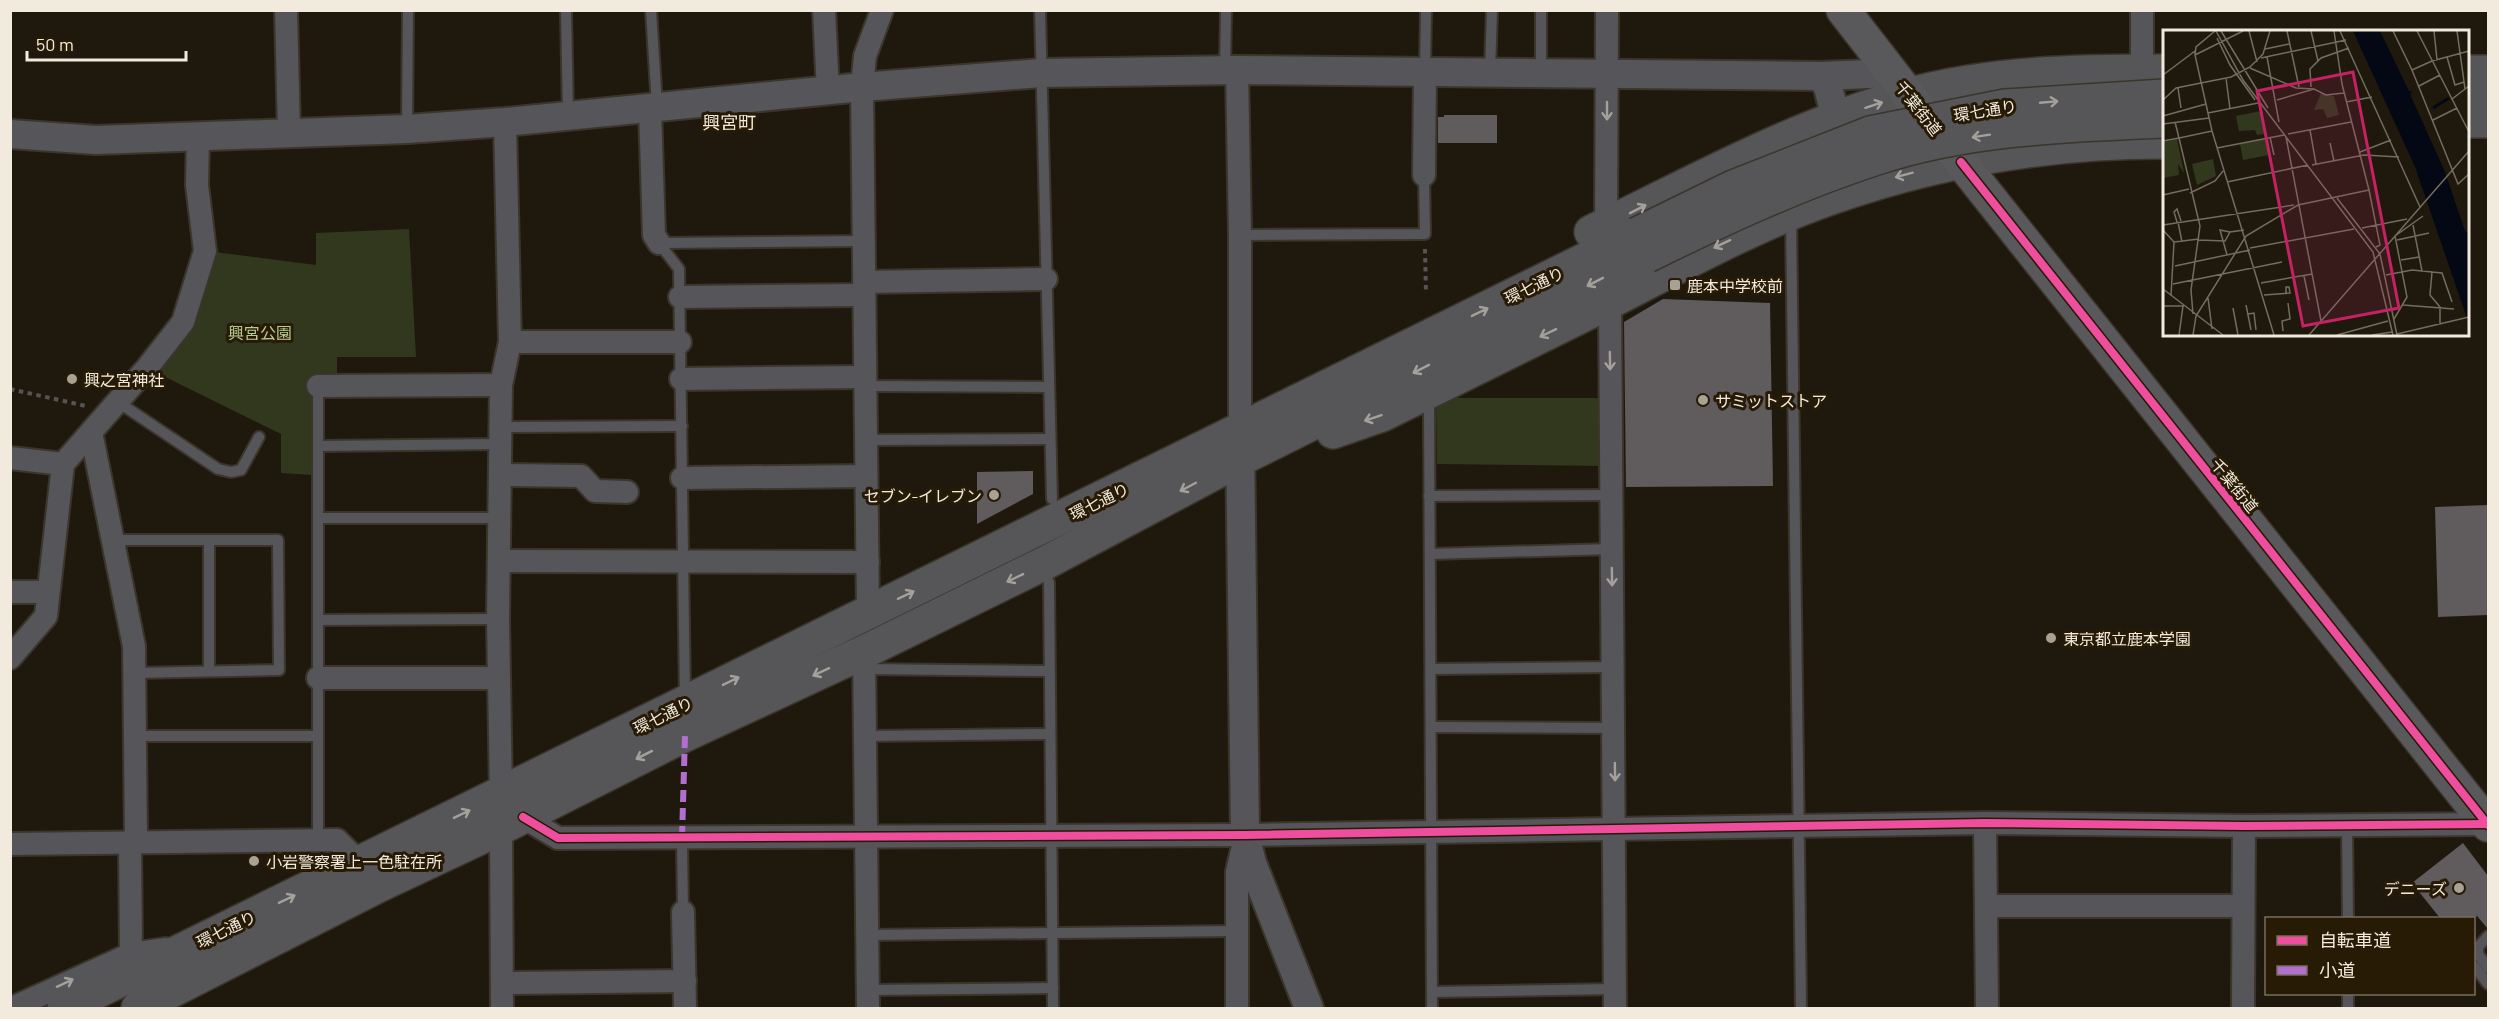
<svg xmlns="http://www.w3.org/2000/svg" width="2499" height="1019" font-family="Barlow,'Noto Sans JP',sans-serif">
  <rect width="100%" height="100%" fill="#1f190d"/>
  <g fill="#32381e">
    <path d="M 409,229 L 416,357 L 337,357 L 337,380 L 316,380 L 312,475 L 281,473 L 281,434 L 151,370 L 207,251 L 316,265 L 316,233 Z"/>
    <path d="M 1436,398 L 1602,398 L 1603,466 L 1437,464 Z"/>
  </g>
  <g fill="#605b5c">
    <path d="M 1444,115 L 1497,115 L 1497,143 L 1438,143 L 1438,117 L 1444,117 Z"/>
    <path d="M 1663,299 L 1770,303 L 1773,486 L 1626,487 L 1624,322 Z"/>
    <path d="M 1033,471 L 1033,494 L 977,524 L 977,472 Z"/>
    <path d="M 2488,505 L 2488,615 L 2438,617 L 2435,507 Z"/>
    <path d="M 2463,843 L 2488,876 L 2488,929 L 2477,916 L 2474,918 L 2440,918 L 2412,883 Z"/>
  </g>
  <g fill="none" stroke-linecap="round" stroke-linejoin="round">
    <defs>
      <g id="service">
        <path d="M 566,10 L 568,115"/>
        <path d="M 651,10 L 657,106"/>
        <path d="M 1040,10 L 1052,499"/>
        <path d="M 1225,70 L 1226,10"/>
        <path d="M 1425,70 L 1426,10"/>
        <path d="M 1490,71 L 1492,10"/>
        <path d="M 1541,73 L 1541,10"/>
        <path d="M 407,129 L 408,10"/>
        <path d="M 1791,217 L 1801,1008"/>
        <path d="M 1240,235 L 1425,234 L 1424,175"/>
        <path d="M 659,243 L 679,269 L 685,698"/>
        <path d="M 659,243 L 864,241"/>
        <path d="M 865,386 L 1049,387"/>
        <path d="M 118,402 L 218,469 L 231,472 L 241,470 L 259,437"/>
        <path d="M 1429,409 L 1432,1008"/>
        <path d="M 500,427 L 682,426"/>
        <path d="M 866,440 L 1050,439"/>
        <path d="M 318,446 L 500,444"/>
        <path d="M 1429,496 L 1612,495"/>
        <path d="M 318,518 L 499,518"/>
        <path d="M 113,540 L 278,540 L 279,670 L 134,673"/>
        <path d="M 209,540 L 209,671"/>
        <path d="M 1430,554 L 1612,549"/>
        <path d="M 1049,582 L 1053,1008"/>
        <path d="M 318,620 L 498,619"/>
        <path d="M 864,669 L 1049,671"/>
        <path d="M 1431,669 L 1613,667"/>
        <path d="M 1432,727 L 1614,728"/>
        <path d="M 135,736 L 318,736"/>
        <path d="M 865,736 L 1050,734"/>
        <path d="M 2347,825 L 2348,918"/>
        <path d="M 682,838 L 683,912"/>
        <path d="M 318,840 L 318,386"/>
        <path d="M 867,935 L 1237,931"/>
        <path d="M 2488,936 L 2478,947 L 2478,954 L 2488,968"/>
        <path d="M 2474,966 L 2488,984"/>
        <path d="M 868,990 L 1053,988"/>
        <path d="M 1432,992 L 1615,989"/>
        <path d="M 2348,994 L 2348,1008"/>
      </g>
      <g id="minor">
        <path d="M 286,10 L 289,133"/>
        <path d="M 824,10 L 828,92"/>
        <path d="M 2142,10 L 2142,71"/>
        <path d="M 1237,70 L 1240,235 L 1240,432"/>
        <path d="M 650,108 L 654,235 L 659,243"/>
        <path d="M 1424,175 L 1425,72"/>
        <path d="M 1606,225 L 1607,10"/>
        <path d="M 864,282 L 1046,279"/>
        <path d="M 680,297 L 864,295"/>
        <path d="M 1610,302 L 1615,1008"/>
        <path d="M 510,342 L 680,342"/>
        <path d="M 681,379 L 865,377"/>
        <path d="M 318,386 L 501,385"/>
        <path d="M 10,458 L 63,464"/>
        <path d="M 500,475 L 581,476 L 595,491 L 627,492"/>
        <path d="M 682,478 L 866,476"/>
        <path d="M 499,561 L 868,562"/>
        <path d="M 10,592 L 48,592"/>
        <path d="M 868,613 L 862,87 L 865,56 L 882,10"/>
        <path d="M 864,652 L 868,1008"/>
        <path d="M 10,658 L 46,616 L 63,464 L 91,432"/>
        <path d="M 318,678 L 499,678"/>
        <path d="M 501,795 L 498,619 L 501,385 L 510,342 L 505,122"/>
        <path d="M 523,817 L 558,838 L 1245,835 L 1985,823 L 2244,826 L 2488,824"/>
        <path d="M 1985,823 L 1987,1008"/>
        <path d="M 501,828 L 502,1008"/>
        <path d="M 130,841 L 131,954"/>
        <path d="M 136,841 L 134,646 L 91,432 L 147,368 L 183,322 L 205,251 L 197,185 L 198,137"/>
        <path d="M 10,844 L 337,840 L 360,863"/>
        <path d="M 1986,906 L 2243,906"/>
        <path d="M 683,912 L 685,1008"/>
        <path d="M 502,983 L 685,981"/>
        <path d="M 12,1008 L 131,954 L 166,949"/>
        <path d="M 1237,1008 L 1237,872 L 1245,837"/>
        <path d="M 2243,1008 L 2244,826"/>
      </g>
      <g id="tertiary">
        <path d="M 1821,76 L 1892,73"/>
        <path d="M 10,134 L 96,140 L 407,129 L 505,122 L 862,87 L 1041,73 L 1237,70 L 1821,76 L 1828,87 L 1836,119"/>
        <path d="M 1240,440 L 1245,835 L 1252,863 L 1309,1008"/>
      </g>
      <g id="primary">
        <path d="M 2468,72 L 2488,72"/>
        <path d="M 2468,97 L 2488,97"/>
        <path d="M 2468,121 L 2488,121"/>
        <path d="M 1591,232 C 1694,182 1796,125 1907,95 C 1991,72 2079,71 2164,71"/>
        <path d="M 1333,432 L 1382,415 C 1458,377 1534,340 1610,302 C 1682,265 1754,225 1831,198 C 1938,160 2051,142 2164,142"/>
        <path d="M 64,1008 L 1637,234"/>
        <path d="M 138,1008 L 380,885 L 501,828 L 685,735 L 864,652 L 1047,562 L 1239,460 L 1647,256"/>
      </g>
      <path id="trunk" d="M 1843,10 L 1961,162 L 2488,825"/>
    </defs>
    <use href="#service" stroke="#3b352c" stroke-width="14"/>
    <use href="#minor" stroke="#3b352c" stroke-width="26"/>
    <use href="#tertiary" stroke="#3b352c" stroke-width="32"/>
    <use href="#primary" stroke="#3b352c" stroke-width="36"/>
    <use href="#trunk" stroke="#3b352c" stroke-width="36"/>
    <g stroke="#555353" stroke-width="4" stroke-dasharray="4.5 4.5" stroke-linecap="butt">
      <path d="M 1425,249 L 1426,294"/>
      <path d="M 10,389 L 86,406"/>
    </g>
    <use href="#service" stroke="#55555a" stroke-width="10"/>
    <use href="#minor" stroke="#55555a" stroke-width="22"/>
    <use href="#tertiary" stroke="#55555a" stroke-width="28"/>
    <use href="#primary" stroke="#565558" stroke-width="33"/>
    <use href="#trunk" stroke="#59585a" stroke-width="33"/>
    <defs>
      <g id="primary-bridge">
        <path d="M 1637,234 L 1733,187 L 1870,133 L 2005,106 L 2164,96"/>
        <path d="M 1647,256 C 1722,219 1797,184 1877,158 C 1969,128 2069,125 2164,121"/>
      </g>
    </defs>
    <use href="#primary-bridge" stroke="#3b352c" stroke-width="36" stroke-linecap="butt"/>
    <use href="#primary-bridge" stroke="#565558" stroke-width="33"/>
    <path stroke="#b36fd0" stroke-width="6" stroke-dasharray="12 6" stroke-linecap="butt" d="M 682,838 L 685,735"/>
    <defs>
      <g id="cycleway">
        <path d="M 1961,162 L 2488,825"/>
        <path d="M 523,817 L 558,838 L 1245,835 L 1985,823 L 2244,826 L 2488,824"/>
      </g>
    </defs>
    <use href="#cycleway" stroke="#271b05" stroke-width="11"/>
    <use href="#cycleway" stroke="#ef4d9e" stroke-width="8"/>
  </g>
  <defs><path id="oneway-shaft" d="M-6 0H5M1.5-3L5.5 0L1.5 3" fill="none" stroke-width="1.6" stroke-linecap="round" stroke-linejoin="round" transform="scale(1.5)"/></defs>
  <g stroke="#a4a09a">
    <use href="#oneway-shaft" transform="translate(2049 102) rotate(-5)"/>
    <use href="#oneway-shaft" transform="translate(1874 105) rotate(-18)"/>
    <use href="#oneway-shaft" transform="translate(1981 136) rotate(171)"/>
    <use href="#oneway-shaft" transform="translate(1904 175) rotate(165)"/>
    <use href="#oneway-shaft" transform="translate(1638 209) rotate(-27)"/>
    <use href="#oneway-shaft" transform="translate(1722 244) rotate(155)"/>
    <use href="#oneway-shaft" transform="translate(1595 282) rotate(153)"/>
    <use href="#oneway-shaft" transform="translate(1480 312) rotate(-26)"/>
    <use href="#oneway-shaft" transform="translate(1548 333) rotate(154)"/>
    <use href="#oneway-shaft" transform="translate(1421 369) rotate(153)"/>
    <use href="#oneway-shaft" transform="translate(1373 418) rotate(161)"/>
    <use href="#oneway-shaft" transform="translate(1188 487) rotate(152)"/>
    <use href="#oneway-shaft" transform="translate(1015 578) rotate(154)"/>
    <use href="#oneway-shaft" transform="translate(906 595) rotate(-26)"/>
    <use href="#oneway-shaft" transform="translate(821 672) rotate(155)"/>
    <use href="#oneway-shaft" transform="translate(731 681) rotate(-26)"/>
    <use href="#oneway-shaft" transform="translate(644 755) rotate(153)"/>
    <use href="#oneway-shaft" transform="translate(462 814) rotate(-26)"/>
    <use href="#oneway-shaft" transform="translate(287 899) rotate(-26)"/>
  </g>
  <g stroke="#a4a09c">
    <use href="#oneway-shaft" transform="translate(1607 111) rotate(90)"/>
    <use href="#oneway-shaft" transform="translate(1610 361) rotate(89)"/>
    <use href="#oneway-shaft" transform="translate(1612 577) rotate(89)"/>
    <use href="#oneway-shaft" transform="translate(1615 772) rotate(89)"/>
    <use href="#oneway-shaft" transform="translate(65 983) rotate(-25)"/>
  </g>
  <g fill="#a8a194" stroke="#271b05" stroke-width="2">
    <rect x="1669" y="279" width="12" height="12" rx="3"/>
    <circle cx="72" cy="379" r="6"/>
    <circle cx="1703" cy="400" r="6"/>
    <circle cx="994" cy="495" r="6"/>
    <circle cx="2051" cy="638" r="6"/>
    <circle cx="254" cy="861" r="6"/>
    <circle cx="2459" cy="888" r="6"/>
  </g>
  <g text-anchor="middle" dominant-baseline="central" stroke-width="6" stroke-linejoin="round" paint-order="stroke">
    <g font-size="16" fill="#f2eadd" stroke="#271b05">
      <text transform="translate(1919 108) rotate(52)">千葉街道</text>
      <text transform="translate(1985 110) rotate(-9)">環七通り</text>
      <text transform="translate(1534 285) rotate(-26)">環七通り</text>
      <text transform="translate(2235 485) rotate(51)">千葉街道</text>
      <text transform="translate(1099 501) rotate(-26)">環七通り</text>
      <text transform="translate(663 715) rotate(-26)">環七通り</text>
      <text transform="translate(226 929) rotate(-26)">環七通り</text>
    </g>
    <g font-size="16" fill="#f2eadd" stroke="#271b05" text-anchor="start">
      <text x="1687" y="285">鹿本中学校前</text>
      <text x="84" y="379">興之宮神社</text>
      <text x="1715" y="400">サミットストア</text>
      <text x="982" y="495" text-anchor="end">セブン-イレブン</text>
      <text x="2063" y="638">東京都立鹿本学園</text>
      <text x="266" y="861">小岩警察署上一色駐在所</text>
      <text x="2447" y="888" text-anchor="end">デニーズ</text>
    </g>
    <g font-size="16" fill="#bacc95" stroke="#271b05">
      <text x="260" y="332">興宮公園</text>
    </g>
    <g font-size="18" fill="#f2eadd" stroke="#271b05">
      <text x="729" y="122">興宮町</text>
    </g>
  </g>
  <g transform="translate(2163 30)">
    <rect width="306" height="306" fill="#1f190d"/>
    <path d="M 158,63 L 171,66 L 176,85 L 164,88 L 160,79 L 151,80 ZM 98,81 L 102,104 L 94,105 L 92,100 L 76,101 L 73,86 ZM 14,109 L 21,143 L 15,134 L 16,145 L 0,148 L 0,112 ZM 103,109 L 106,125 L 80,130 L 77,114 ZM 50,129 L 53,146 L 34,155 L 29,134 Z" fill="#32381e"/>
    <path d="M 190,1 L 217,1 L 246,61 L 250,62 L 247,64 L 282,142 L 302,201 L 306,204 L 306,294 L 252,137 Z" fill="#030814"/>
    <path fill="none" stroke="#030814" stroke-width="3" d="M 270,78 L 286,68"/>
    <path fill="none" stroke="#736d60" stroke-width="1.5" d="M 52,1 L 33,17 L 32,25 L 49,101 L 111,305M 53,1 L 80,50 L 210,222 L 230,305M 58,1 L 105,78M 86,1 L 94,32M 124,1 L 136,57M 148,1 L 155,31M 171,1 L 179,54 L 206,160 L 217,215 L 213,217M 177,1 L 257,177M 230,1 L 249,40 L 269,31M 254,1 L 306,102M 271,1 L 274,30M 294,1 L 302,59M 54,8 L 67,35 L 92,70M 102,19 L 126,14M 32,25 L 80,1M 104,27 L 116,92M 284,27 L 292,55 L 301,52M 98,28 L 183,10M 269,31 L 306,21M 87,38 L 133,58 L 151,59M 249,40 L 295,154 L 306,144M 0,45 L 32,21M 63,48 L 67,79M 256,56 L 277,45M 148,57 L 147,39 L 158,28 L 186,18M 15,58 L 18,78M 289,69 L 306,56M 0,70 L 13,58 L 68,47 L 87,37 L 100,24 L 107,1M 114,70 L 151,59 L 163,65 L 181,63M 183,72 L 209,67M 45,83 L 95,73M 0,86 L 43,74M 270,90 L 294,78M 0,94 L 46,88M 147,100 L 153,134M 125,104 L 188,92M 107,107 L 111,125M 123,107 L 158,291M 0,111 L 16,108 L 12,92M 167,113 L 171,131M 54,118 L 121,105M 197,122 L 228,110M 149,135 L 201,125 L 236,127M 64,152 L 145,135M 27,163 L 52,151 L 60,141M 0,165 L 26,159M 174,168 L 217,224 L 234,305M 14,192 L 11,182 L 14,179 L 18,191M 15,192 L 19,212M 0,195 L 131,175M 250,195 L 259,241M 199,198 L 244,189M 0,200 L 11,212 L 8,266M 35,210 L 62,211 L 67,202 L 81,200M 234,210 L 266,203M 11,212 L 36,209M 87,218 L 191,199M 64,225 L 57,200 L 67,202M 238,230 L 256,227M 12,236 L 87,220M 269,242 L 279,243 L 289,272M 223,245 L 249,240 L 269,242 L 267,265 L 277,277 L 277,294M 141,246 L 146,270M 98,253 L 149,244M 10,254 L 119,232M 0,259 L 60,305M 101,265 L 127,263 L 126,257 L 123,257 L 123,263M 45,268 L 49,299M 83,275 L 88,300M 240,275 L 291,279M 0,276 L 21,276M 70,278 L 75,305M 30,284 L 28,260 L 37,196 L 16,108 L 49,101M 85,284 L 91,283 L 93,300M 231,289 L 244,267 L 232,206 L 260,186M 120,301 L 119,291 L 127,289 L 125,273M 234,304 L 306,287M 16,305 L 20,276M 30,305 L 33,286 L 83,206 L 135,175 L 206,160M 146,305 L 306,121M 174,305 L 225,291M 209,305 L 229,302"/>
    <path fill="#c42262" fill-opacity="0.15" stroke="#c42262" stroke-width="3" d="M 190,42 L 236,278 L 140,296 L 94,61 Z"/>
    <rect width="306" height="306" fill="none" stroke="#f2eadd" stroke-width="3"/>
  </g>
  <rect width="2499" height="1019" fill="none" stroke="#f2eadd" stroke-width="24"/>
  <rect x="2265" y="917" width="210" height="78" fill="#271b05" stroke="#786e5b" stroke-width="1.5"/>
  <rect x="2277" y="936" width="30" height="9" fill="#ef4d9e" stroke="#786e5b" stroke-width="1.5"/>
  <text x="2319" y="947" font-size="18" fill="#f2eadd">自転車道</text>
  <rect x="2277" y="966" width="30" height="9" fill="#b36fd0" stroke="#786e5b" stroke-width="1.5"/>
  <text x="2319" y="977" font-size="18" fill="#f2eadd">小道</text>
  <path d="M27 51v9h159v-9" fill="none" stroke="#f2eadd" stroke-width="3"/>
  <text x="36" y="51" font-size="18" fill="#f2eadd" stroke="#271b05" stroke-width="4.5" paint-order="stroke">50 m</text>
</svg>
